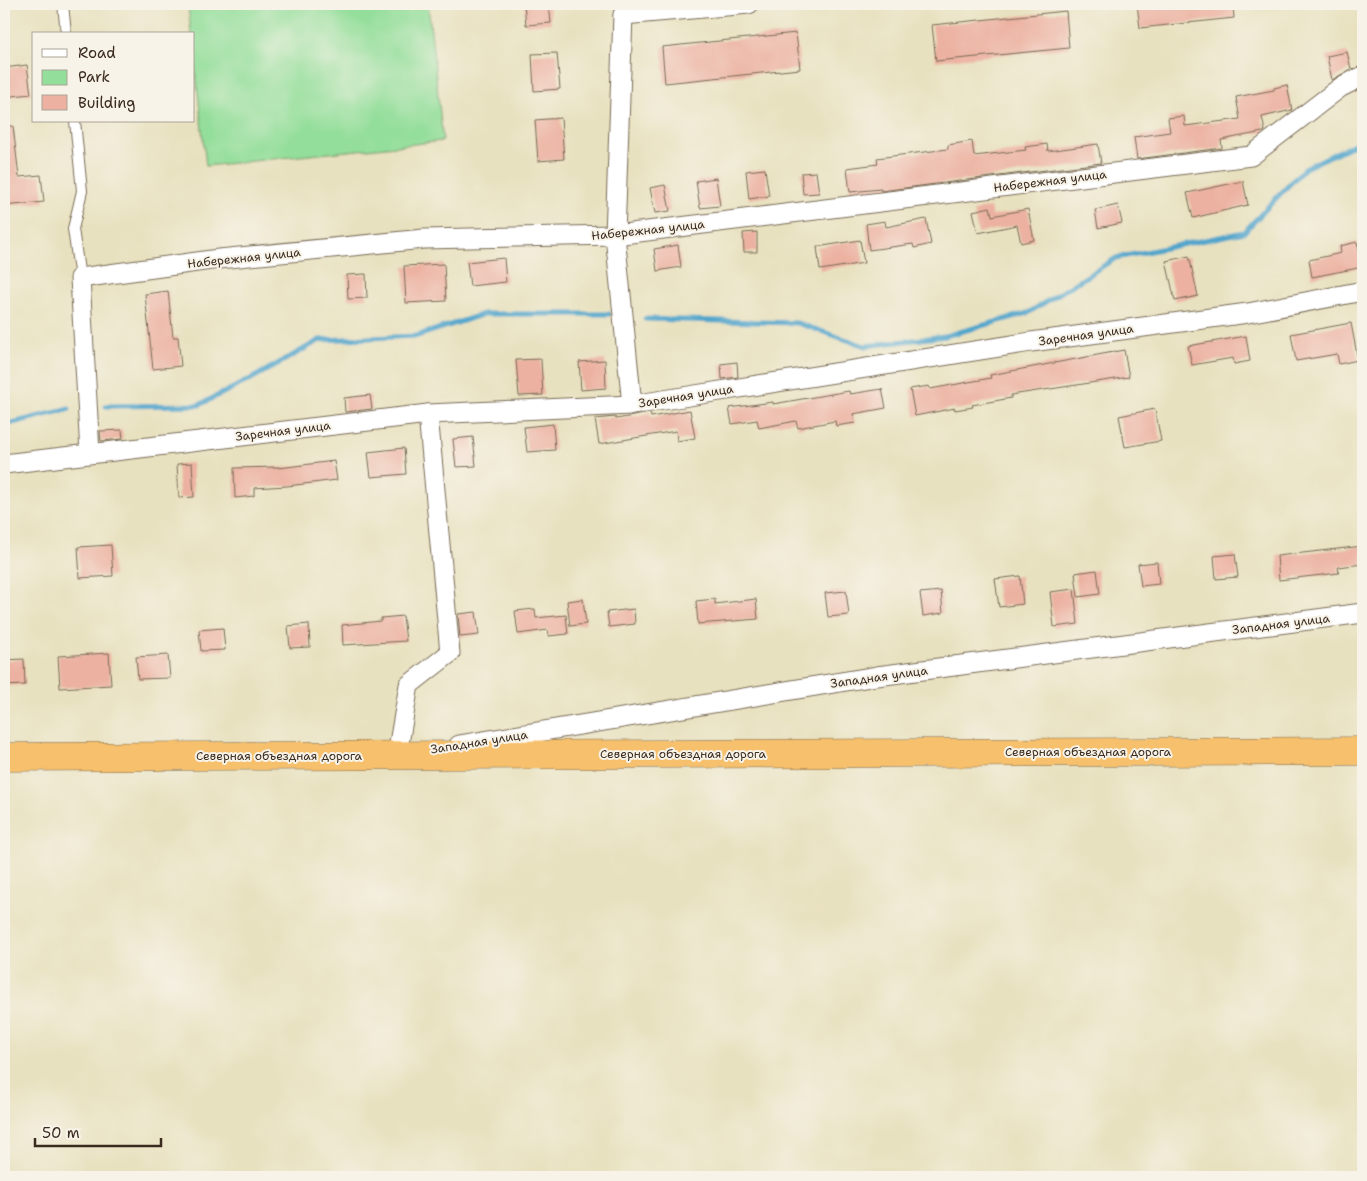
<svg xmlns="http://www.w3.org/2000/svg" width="1367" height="1181" font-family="'Shantell Sans',sans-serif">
  <rect width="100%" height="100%" fill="#f7f3e8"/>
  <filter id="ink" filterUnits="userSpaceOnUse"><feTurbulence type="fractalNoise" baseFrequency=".02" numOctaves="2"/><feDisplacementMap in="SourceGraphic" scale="10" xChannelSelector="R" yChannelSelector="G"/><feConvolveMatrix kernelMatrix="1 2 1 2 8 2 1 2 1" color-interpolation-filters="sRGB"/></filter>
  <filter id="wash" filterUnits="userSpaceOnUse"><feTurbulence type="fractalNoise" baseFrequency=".0096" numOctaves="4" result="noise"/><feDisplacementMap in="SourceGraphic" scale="20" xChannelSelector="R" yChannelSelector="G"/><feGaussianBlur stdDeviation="1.12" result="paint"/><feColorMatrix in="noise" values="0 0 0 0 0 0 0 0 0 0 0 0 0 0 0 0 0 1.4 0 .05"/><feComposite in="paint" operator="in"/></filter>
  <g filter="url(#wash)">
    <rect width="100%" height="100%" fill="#e8e1bf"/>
    <path fill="#93de9a" stroke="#67845c" d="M 196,4 L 428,4 L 443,141 L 206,166 L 194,57 L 194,34 L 191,34 L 188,5 Z"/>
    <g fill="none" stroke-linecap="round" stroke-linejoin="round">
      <g stroke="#51a5cc" stroke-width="5">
        <path d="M 645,319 L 797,323 L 865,346 L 945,336 L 1028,313 L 1116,258 L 1244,232 L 1305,168 L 1363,140"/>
        <path d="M 106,406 L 199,405 L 251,379 L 320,340 L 417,336 L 484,314 L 609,314"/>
        <path d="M 4,425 L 69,409"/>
      </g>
    </g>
    <g id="blocks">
      <g fill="#ecb1a0">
        <path d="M 524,4 L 549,4 L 551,23 L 526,25 Z"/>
        <path d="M 1137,4 L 1233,4 L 1234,18 L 1140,28 Z"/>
        <path d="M 1066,11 L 1069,48 L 936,61 L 932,25 Z"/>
        <path d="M 796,33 L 800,69 L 665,83 L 662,47 Z"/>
        <path d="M 1347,52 L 1351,69 L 1332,80 L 1327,56 Z"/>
        <path d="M 557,53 L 560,89 L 534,91 L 532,54 Z"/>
        <path d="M 27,65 L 31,94 L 4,97 L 4,68 Z"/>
        <path d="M 1287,85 L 1292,110 L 1262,117 L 1265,131 L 1263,132 L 1221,140 L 1222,148 L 1137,159 L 1134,137 L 1170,132 L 1168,118 L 1184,116 L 1185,126 L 1240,119 L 1236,97 L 1274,90 L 1274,88 Z"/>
        <path d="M 561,118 L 564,159 L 538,161 L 535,120 Z"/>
        <path d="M 4,126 L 13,126 L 19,177 L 41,175 L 44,202 L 4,206 Z"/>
        <path d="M 972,141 L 974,156 L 1026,150 L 1025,147 L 1047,144 L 1048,151 L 1098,144 L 1101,163 L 881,191 L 881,189 L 850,192 L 847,168 L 878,164 L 877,158 L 948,149 L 948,145 Z"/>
        <path d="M 765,169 L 769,196 L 749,199 L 746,171 Z"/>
        <path d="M 816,172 L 819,193 L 803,194 L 801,173 Z"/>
        <path d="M 716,178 L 720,206 L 700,208 L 696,181 Z"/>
        <path d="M 1243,181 L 1248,205 L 1193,218 L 1187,193 Z"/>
        <path d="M 665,185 L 670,211 L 655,213 L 650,188 Z"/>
        <path d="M 1118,205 L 1122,223 L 1098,228 L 1095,210 Z"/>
        <path d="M 990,207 L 992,216 L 1028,209 L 1034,240 L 1021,243 L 1017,225 L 978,233 L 973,211 Z"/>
        <path d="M 926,219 L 931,244 L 914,248 L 913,244 L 869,250 L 866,224 L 885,221 L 886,227 Z"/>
        <path d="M 757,232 L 757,252 L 744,252 L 743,233 Z"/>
        <path d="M 860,240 L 864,263 L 820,270 L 817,247 Z"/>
        <path d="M 1357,242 L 1363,267 L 1312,277 L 1309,260 L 1341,253 L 1340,246 Z"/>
        <path d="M 678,245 L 681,267 L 657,271 L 654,249 Z"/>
        <path d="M 1189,256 L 1198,296 L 1175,301 L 1166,261 Z"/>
        <path d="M 504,258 L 506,282 L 470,286 L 467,262 Z"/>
        <path d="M 444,264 L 446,301 L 406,303 L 404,266 Z"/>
        <path d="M 366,274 L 367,298 L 348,299 L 347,275 Z"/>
        <path d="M 168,291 L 173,337 L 178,337 L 181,366 L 153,369 L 145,294 Z"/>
        <path d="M 1351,323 L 1358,360 L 1339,364 L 1337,354 L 1296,361 L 1291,334 Z"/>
        <path d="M 1246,336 L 1250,361 L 1234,364 L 1233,358 L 1192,365 L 1188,346 Z"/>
        <path d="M 1124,350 L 1129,377 L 1011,395 L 1011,398 L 972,405 L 973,407 L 955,410 L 955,408 L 915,416 L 910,389 L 929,386 L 930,389 L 991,378 L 990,375 Z"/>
        <path d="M 541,359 L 543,395 L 519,396 L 516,360 Z"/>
        <path d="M 605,360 L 606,388 L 581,390 L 579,362 Z"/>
        <path d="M 737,362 L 738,377 L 722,379 L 721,364 Z"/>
        <path d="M 882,389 L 886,408 L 853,414 L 855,423 L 836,426 L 835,421 L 798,428 L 796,421 L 759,428 L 757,420 L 732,424 L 729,408 L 773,402 L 773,404 L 849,391 L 850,394 Z"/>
        <path d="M 370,395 L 372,409 L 345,412 L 344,398 Z"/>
        <path d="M 1155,409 L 1161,441 L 1125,447 L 1119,416 Z"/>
        <path d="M 690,410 L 695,438 L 677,441 L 676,431 L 599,444 L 595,419 L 615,417 L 616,419 L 650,413 L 651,417 Z"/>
        <path d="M 553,424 L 555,450 L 527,452 L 524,427 Z"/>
        <path d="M 122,430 L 123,439 L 101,441 L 100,431 Z"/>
        <path d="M 473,437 L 476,466 L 456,467 L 453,439 Z"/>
        <path d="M 404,448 L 406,474 L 371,477 L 368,452 Z"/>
        <path d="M 334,461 L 337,480 L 287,486 L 254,488 L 254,496 L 235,498 L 234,468 L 279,467 L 279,468 Z"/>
        <path d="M 192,463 L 194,497 L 179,498 L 177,464 Z"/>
        <path d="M 111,545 L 113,576 L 80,578 L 78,547 Z"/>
        <path d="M 1363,546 L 1363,564 L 1338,567 L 1339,573 L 1279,580 L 1277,556 Z"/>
        <path d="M 1235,554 L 1238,577 L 1216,579 L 1214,556 Z"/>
        <path d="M 1157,562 L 1159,584 L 1141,586 L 1138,564 Z"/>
        <path d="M 1097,570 L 1100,594 L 1078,597 L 1075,573 Z"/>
        <path d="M 1020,576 L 1023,604 L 999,607 L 995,579 Z"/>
        <path d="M 1074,589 L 1078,624 L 1054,627 L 1050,592 Z"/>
        <path d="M 846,591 L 849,615 L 828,617 L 825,593 Z"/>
        <path d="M 941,591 L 943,613 L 923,616 L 920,593 Z"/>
        <path d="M 583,599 L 586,624 L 570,626 L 567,601 Z"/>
        <path d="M 715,599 L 715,604 L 756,599 L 758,619 L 698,624 L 696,601 Z"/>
        <path d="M 535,609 L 536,618 L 566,615 L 568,634 L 549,636 L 548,630 L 518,634 L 515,611 Z"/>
        <path d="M 634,609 L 635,624 L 609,627 L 607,612 Z"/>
        <path d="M 476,612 L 479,635 L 460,637 L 458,614 Z"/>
        <path d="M 403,616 L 406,641 L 343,645 L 342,625 L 381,621 L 381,618 Z"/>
        <path d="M 309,624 L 310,647 L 290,648 L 288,626 Z"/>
        <path d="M 223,628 L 225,650 L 201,651 L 199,630 Z"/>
        <path d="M 109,653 L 111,685 L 60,688 L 58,656 Z"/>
        <path d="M 168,655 L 170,678 L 138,679 L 136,657 Z"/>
        <path d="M 24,659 L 25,685 L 4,686 L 4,660 Z"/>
      </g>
    </g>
  </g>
  <g filter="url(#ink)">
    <use href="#blocks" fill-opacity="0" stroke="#786a56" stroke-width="1"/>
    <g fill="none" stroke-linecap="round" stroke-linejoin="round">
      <defs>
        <g id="service">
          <path d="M 63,4 L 66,34"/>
          <path d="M 75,121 L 82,191 L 73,229 L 80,278"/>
        </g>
        <g id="minor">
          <path d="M 623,15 L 615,235 L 632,405"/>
          <path d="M 623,15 L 749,4"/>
          <path d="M 90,453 L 80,278 L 219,259 L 424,239 L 615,235 L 1251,156 L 1341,87 L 1363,76"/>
          <path d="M 4,464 L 428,414 L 632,405 L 1031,342 L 1248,313 L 1363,291"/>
          <path d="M 459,745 L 877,676 L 1363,613"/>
          <path d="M 407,754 L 397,755 L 409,685 L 450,653 L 428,414"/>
        </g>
        <path id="trunk" d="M 4,757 L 1363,751"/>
      </defs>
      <use href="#service" stroke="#786a56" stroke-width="12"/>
      <use href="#minor" stroke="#786a56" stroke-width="21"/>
      <use href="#trunk" stroke="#786a56" stroke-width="29"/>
      <use href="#service" stroke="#fff" stroke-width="10"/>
      <use href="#minor" stroke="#fff" stroke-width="19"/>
      <use href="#trunk" stroke="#f7c06c" stroke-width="28"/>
    </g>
  </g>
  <g text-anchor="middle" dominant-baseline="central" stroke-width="4" stroke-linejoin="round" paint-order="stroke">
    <g font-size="12" fill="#3b2a1e" stroke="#f7f3e8">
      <text transform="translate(1050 181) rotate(-7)">Набережная улица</text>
      <text transform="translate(648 230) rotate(-6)">Набережная улица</text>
      <text transform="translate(244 258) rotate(-6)">Набережная улица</text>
      <text transform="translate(1086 335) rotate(-8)">Заречная улица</text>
      <text transform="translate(686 396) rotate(-9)">Заречная улица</text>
      <text transform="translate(283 431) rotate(-7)">Заречная улица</text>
      <text transform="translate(1281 624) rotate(-7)">Западная улица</text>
      <text transform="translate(879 677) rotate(-8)">Западная улица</text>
      <text transform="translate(479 742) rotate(-9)">Западная улица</text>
      <text x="1088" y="752">Северная объездная дорога</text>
      <text x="683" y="754">Северная объездная дорога</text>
      <text x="279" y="756">Северная объездная дорога</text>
    </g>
  </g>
  <rect width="1367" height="1181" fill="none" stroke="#f7f3e8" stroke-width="20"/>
  <rect x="32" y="32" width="162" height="90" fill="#f7f3e8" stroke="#aca397"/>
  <rect x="42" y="49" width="25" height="8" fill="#ffffff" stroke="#aca397"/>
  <text x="78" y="58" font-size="15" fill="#3b2a1e">Road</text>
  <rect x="42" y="70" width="25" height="15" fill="#93de9a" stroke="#aca397"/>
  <text x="78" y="82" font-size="15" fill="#3b2a1e">Park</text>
  <rect x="42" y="95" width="25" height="15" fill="#ecb1a0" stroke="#aca397"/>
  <text x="78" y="108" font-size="15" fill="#3b2a1e">Building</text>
  <path d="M35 1138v8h126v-8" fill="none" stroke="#3b2a1e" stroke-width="2.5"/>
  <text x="42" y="1138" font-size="15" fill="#3b2a1e" stroke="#f7f3e8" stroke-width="4" paint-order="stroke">50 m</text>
</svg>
